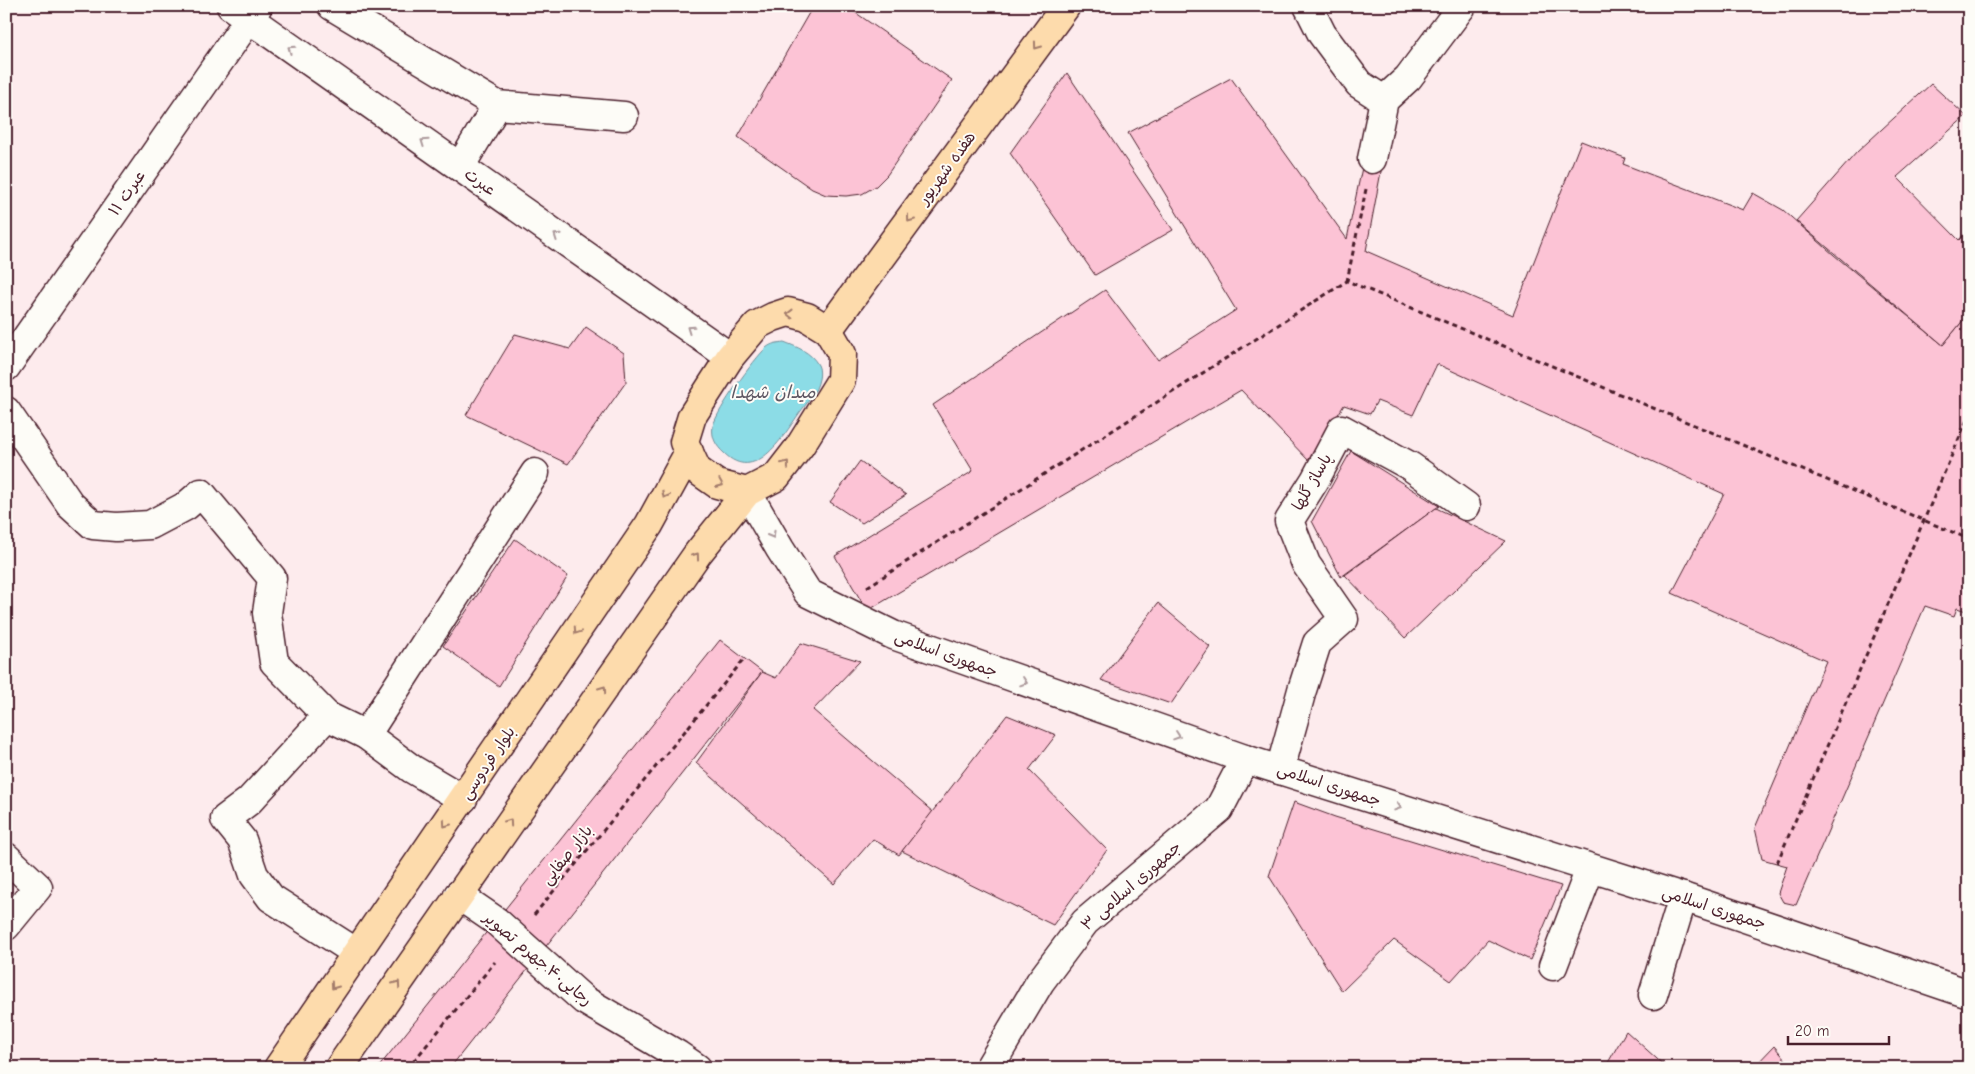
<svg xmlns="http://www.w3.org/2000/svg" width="1975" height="1074" font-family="'Comic Neue','Playpen Sans Arabic',sans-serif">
  <rect width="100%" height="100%" fill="#fdebed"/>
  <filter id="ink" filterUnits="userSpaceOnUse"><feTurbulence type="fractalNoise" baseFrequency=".02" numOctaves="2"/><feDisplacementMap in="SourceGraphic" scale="10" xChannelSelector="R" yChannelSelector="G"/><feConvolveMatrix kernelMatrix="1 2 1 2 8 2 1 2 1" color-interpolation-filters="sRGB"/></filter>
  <g filter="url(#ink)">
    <path fill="#8cdce6" stroke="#72909b" d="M 784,342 C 797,347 811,352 818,365 C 820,368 820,376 819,379 C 817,392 805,405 798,415 C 782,438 755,484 724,453 C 716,446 711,437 713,426 C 717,410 754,359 766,348 C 772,343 777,343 784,342 Z"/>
    <g fill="#fcc3d5" stroke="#4a1f2b">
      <path d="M 813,6 L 846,6 L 952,80 L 887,175 L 876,186 L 862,194 L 846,196 L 826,195 L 812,189 L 738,137 Z"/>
      <path d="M 1067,73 L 1173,230 L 1095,275 L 1010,153 Z"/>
      <path d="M 1231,78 L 1347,239 L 1364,158 L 1383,161 L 1366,251 L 1513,315 L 1581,141 L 1625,158 L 1623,164 L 1743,210 L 1753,193 L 1783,210 L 1834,255 L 1943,345 L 1969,313 L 1969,612 L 1957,608 L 1954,616 L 1925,606 L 1796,905 L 1783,902 L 1778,893 L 1787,866 L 1762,859 L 1755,828 L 1826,661 L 1672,593 L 1724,494 L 1437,364 L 1413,415 L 1377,401 L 1370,414 L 1344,405 L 1309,461 L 1241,390 L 867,611 L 835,556 L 973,471 L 933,405 L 1105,290 L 1158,360 L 1236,310 L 1128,133 Z"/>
      <path d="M 1931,84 L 1966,116 L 1897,177 L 1959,240 L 1969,229 L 1969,313 L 1943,345 L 1796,221 L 1857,152 Z"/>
      <path d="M 586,327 L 624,353 L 626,382 L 568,464 L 466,415 L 515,334 L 570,349 Z"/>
      <path d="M 1351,451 L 1439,506 L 1341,577 L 1312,521 Z"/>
      <path d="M 860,461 L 906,495 L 862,523 L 830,502 Z"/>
      <path d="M 1436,508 L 1506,541 L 1405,638 L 1345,575 Z"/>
      <path d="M 515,539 L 568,576 L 499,686 L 443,646 Z"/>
      <path d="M 1158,603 L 1210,647 L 1171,704 L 1101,680 Z"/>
      <path d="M 720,640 L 762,672 L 450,1068 L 378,1068 Z"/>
      <path d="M 801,643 L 860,661 L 813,710 L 933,812 L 899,855 L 873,839 L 834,884 L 696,763 L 762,672 L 776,678 Z"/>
      <path d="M 1007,715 L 1056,735 L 1029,770 L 1107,850 L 1053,925 L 902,851 Z"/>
      <path d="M 1294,802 L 1335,817 L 1561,886 L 1530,960 L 1488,940 L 1451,981 L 1394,940 L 1342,991 L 1269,876 Z"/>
      <path d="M 1626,1031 L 1667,1068 L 1605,1068 Z"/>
      <path d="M 1774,1046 L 1793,1068 L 1753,1068 Z"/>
    </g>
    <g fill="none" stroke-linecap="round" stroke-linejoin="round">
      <defs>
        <g id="minor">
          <path d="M 231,6 L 730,357"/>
          <path d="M 332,6 L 497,105 L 624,116"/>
          <path d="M 1308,6 L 1322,34 L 1359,84 L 1384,100"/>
          <path d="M 1372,159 L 1384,100 L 1408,78 L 1462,6"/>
          <path d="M 460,167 L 497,105"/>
          <path d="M 6,367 L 258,6"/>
          <path d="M 6,411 L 70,504 L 93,525 L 116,527 L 150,525 L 186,506 L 201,493 L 272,578 L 267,613 L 274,662 L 327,716 L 366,735 L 412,769 L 463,799"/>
          <path d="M 747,492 L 780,549 L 808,593 L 893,635 L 1245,759 L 1683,897 L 1969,994"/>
          <path d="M 327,716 L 249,801 L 225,819 L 242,840 L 254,875 L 271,898 L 357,953"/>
          <path d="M 366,735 L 535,473"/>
          <path d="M 1280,770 L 1302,690 L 1317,643 L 1344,619 L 1306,564 L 1289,521 L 1315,480 L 1342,429 L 1410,466 L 1466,506"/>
          <path d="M 6,857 L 38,887 L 6,926"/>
          <path d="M 458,895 L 496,921 L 584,1000 L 678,1055 L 697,1068"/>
          <path d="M 1553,966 L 1590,869"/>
          <path d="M 1653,995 L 1683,897"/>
          <path d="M 989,1068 L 1040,982 L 1085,922 L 1219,809 L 1245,759"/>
        </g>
        <g id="major">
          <path d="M 828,330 L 1066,6"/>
          <path d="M 278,1068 L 649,525 L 689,452"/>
          <path d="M 339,1068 L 698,553 L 747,492 L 776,477 L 800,446 L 841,380 L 842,354 L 828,330 L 807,317 L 788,312 L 773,317 L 757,325 L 730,357 L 692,416 L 684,442 L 697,470 L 717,484 L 747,492"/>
        </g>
      </defs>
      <use href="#minor" stroke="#4a1f2b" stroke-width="31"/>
      <use href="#major" stroke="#4a1f2b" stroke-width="31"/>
      <g stroke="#4a1f2b" stroke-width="3" stroke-dasharray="5 4" stroke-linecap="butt">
        <path d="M 1366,189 L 1347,281 L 1969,539"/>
        <path d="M 867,587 L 1347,281"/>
        <path d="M 1777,863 L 1969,415"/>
        <path d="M 534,915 L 745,658"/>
        <path d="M 408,1068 L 495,962"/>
      </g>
      <use href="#minor" stroke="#fdfcf7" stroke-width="28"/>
      <use href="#major" stroke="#fddbac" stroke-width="28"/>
    </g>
    <defs><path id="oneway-chevron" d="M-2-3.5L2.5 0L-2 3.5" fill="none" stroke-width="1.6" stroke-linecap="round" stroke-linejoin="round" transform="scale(1.25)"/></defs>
    <g stroke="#a47d6c">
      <use href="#oneway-chevron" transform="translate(1037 46) rotate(126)"/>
      <use href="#oneway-chevron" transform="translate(910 219) rotate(126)"/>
      <use href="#oneway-chevron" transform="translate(790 314) rotate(-179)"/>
      <use href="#oneway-chevron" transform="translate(786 464) rotate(-52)"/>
      <use href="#oneway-chevron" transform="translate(720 484) rotate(23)"/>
      <use href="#oneway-chevron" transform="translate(665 495) rotate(118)"/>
      <use href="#oneway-chevron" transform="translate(696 556) rotate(-54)"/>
      <use href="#oneway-chevron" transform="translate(577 631) rotate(124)"/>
      <use href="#oneway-chevron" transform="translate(603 689) rotate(-55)"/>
      <use href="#oneway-chevron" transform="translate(509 822) rotate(-55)"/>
      <use href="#oneway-chevron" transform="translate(446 824) rotate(125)"/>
      <use href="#oneway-chevron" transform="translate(397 984) rotate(-55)"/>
      <use href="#oneway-chevron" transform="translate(334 986) rotate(125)"/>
    </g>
    <g stroke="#ac999b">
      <use href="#oneway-chevron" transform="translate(291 49) rotate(-145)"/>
      <use href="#oneway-chevron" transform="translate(424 142) rotate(-145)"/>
      <use href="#oneway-chevron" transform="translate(557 236) rotate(-145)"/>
      <use href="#oneway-chevron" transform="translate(690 329) rotate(-145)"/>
      <use href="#oneway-chevron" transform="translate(772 535) rotate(60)"/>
      <use href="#oneway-chevron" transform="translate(1024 682) rotate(19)"/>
      <use href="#oneway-chevron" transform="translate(1177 736) rotate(19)"/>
      <use href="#oneway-chevron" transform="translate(1398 807) rotate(18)"/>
    </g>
  </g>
  <g text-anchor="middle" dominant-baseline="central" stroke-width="4" stroke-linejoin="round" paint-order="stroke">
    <g font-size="16" fill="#4a1f2b" stroke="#fdfcf7">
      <text transform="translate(947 168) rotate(-54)">هفده شهریور</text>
      <text transform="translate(480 182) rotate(35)">عبرت</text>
      <text transform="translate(127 193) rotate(-55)">عبرت ۱۱</text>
      <text transform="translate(1312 482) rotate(-60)">پاساژ گلها</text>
      <text transform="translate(946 654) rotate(20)">جمهوری اسلامی</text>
      <text transform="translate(488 763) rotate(-56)">بلوار فردوسی</text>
      <text transform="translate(1329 785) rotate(18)">جمهوری اسلامی</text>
      <text transform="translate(567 855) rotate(-51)">بازار صفایی</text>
      <text transform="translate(1131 886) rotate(-41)">جمهوری اسلامی ۳</text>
      <text transform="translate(1714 908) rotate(18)">جمهوری اسلامی</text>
      <text transform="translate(538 959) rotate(40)">رجایی۴۰.جهرم تصویر</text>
    </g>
    <g font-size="18" font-style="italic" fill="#5e5863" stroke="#fdfcf7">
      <text x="773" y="392">میدان شهدا</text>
    </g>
  </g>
  <rect width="1975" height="1074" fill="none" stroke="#fdfcf7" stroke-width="25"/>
  <rect x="12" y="12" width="1950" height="1049" fill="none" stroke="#4a1f2b" stroke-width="2" filter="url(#ink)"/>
  <path d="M1788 1036v8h101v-8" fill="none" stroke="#4a1f2b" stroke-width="2.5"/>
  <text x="1795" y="1036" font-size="15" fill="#4a1f2b" stroke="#fdfcf7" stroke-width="4" paint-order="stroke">20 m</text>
</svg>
